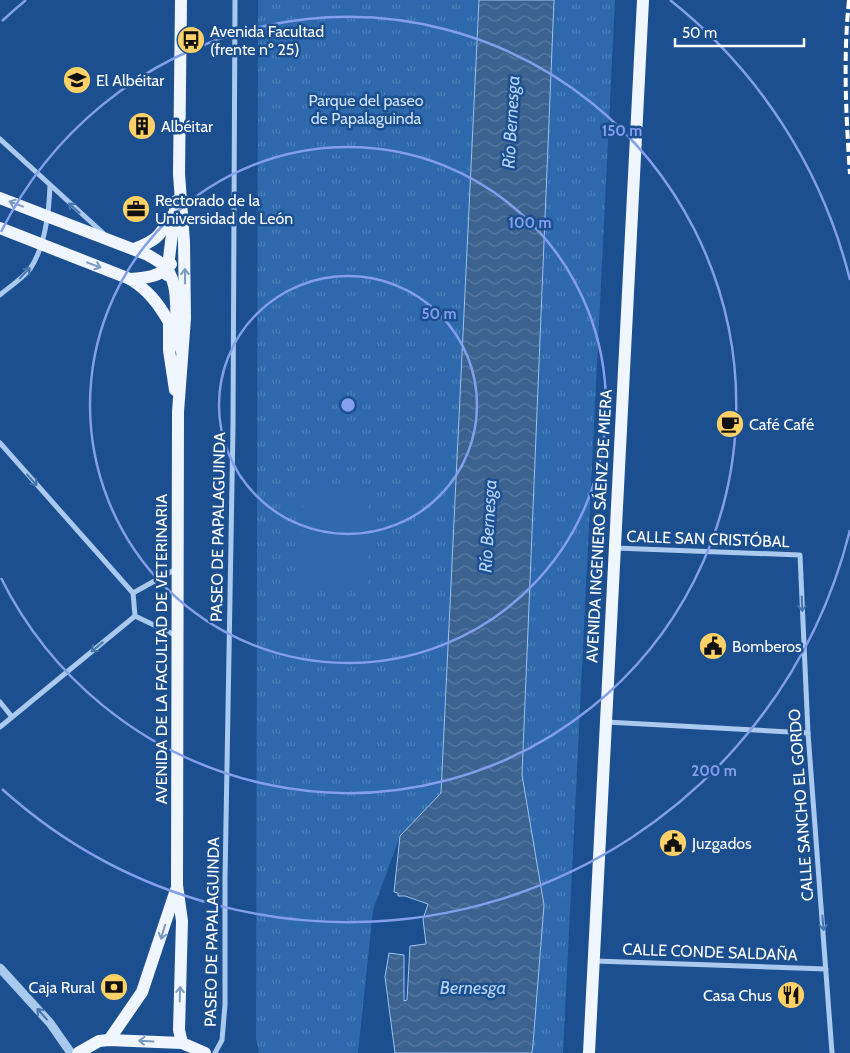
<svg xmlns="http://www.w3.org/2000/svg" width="850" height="1053" font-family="Cabin,sans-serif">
  <defs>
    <pattern id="park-tufts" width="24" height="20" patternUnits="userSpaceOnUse" patternTransform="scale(1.25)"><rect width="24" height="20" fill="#2e69ad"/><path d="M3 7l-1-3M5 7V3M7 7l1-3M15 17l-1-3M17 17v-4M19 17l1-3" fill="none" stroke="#4d80b9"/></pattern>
    <pattern id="water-waves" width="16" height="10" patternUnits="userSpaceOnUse" patternTransform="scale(1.25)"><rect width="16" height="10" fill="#3c6290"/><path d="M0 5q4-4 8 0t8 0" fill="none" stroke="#597aa1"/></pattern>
  </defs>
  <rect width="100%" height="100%" fill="#1b4f8f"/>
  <g fill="url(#park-tufts)">
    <path d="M 258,0 L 479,0 L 441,793 L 400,836 L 373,910 L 358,1053 L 259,1053 L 256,1038 Z"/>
    <path d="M 554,0 L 615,0 L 563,1053 L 532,1053 L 544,905 L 522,775 Z"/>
  </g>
  <path fill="#2e69ad" d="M 303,487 L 369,488 L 368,589 L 302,589 Z"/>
  <path fill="url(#water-waves)" stroke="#9cc4f0" d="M 479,0 L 554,0 L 522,775 L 544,905 L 533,1044 L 532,1053 L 395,1053 L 385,977 L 389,953 L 404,955 L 404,1001 L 407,1000 L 410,946 L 426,944 L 423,919 L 428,904 L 405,896 L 398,896 L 398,893 L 394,892 L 400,836 L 441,793 Z"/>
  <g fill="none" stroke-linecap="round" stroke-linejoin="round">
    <g stroke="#a9c9ee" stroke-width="5">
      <path d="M 0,139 L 103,233"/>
      <path d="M 0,295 C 9,287 22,279 30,269 C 45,247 49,212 50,186"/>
      <path d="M 0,443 L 133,593"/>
      <path d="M 615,548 L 800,555 L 808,733 L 832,1053"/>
      <path d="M 176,569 L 133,593 L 135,616 L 177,636"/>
      <path d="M 0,702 L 12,717"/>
      <path d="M 606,722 L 808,733"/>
      <path d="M 0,727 L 135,616"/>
      <path d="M 595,961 L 826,969"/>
      <path d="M 215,1053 L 222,1040 L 225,1005 L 225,879 L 233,427 L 235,0"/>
    </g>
    <path stroke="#a9c9ee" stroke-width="9" d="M 0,968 L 50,1023 L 71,1053"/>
    <g stroke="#f0f6ff" stroke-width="12">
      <path d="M 181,0 L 179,174 L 184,242 L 185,318 L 178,412 L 177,885 L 182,921 L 179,1030 L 182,1043"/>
      <path d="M 0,198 L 148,255 C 154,259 163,263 167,269 C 183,293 171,324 181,349"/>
      <path d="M 0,228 L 130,279 C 148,290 158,303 169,322"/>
      <path d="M 134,249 C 155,241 160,237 170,217"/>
      <path d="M 167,275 L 176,201"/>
      <path d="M 130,279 C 146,278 160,277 171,264"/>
      <path d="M 169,325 L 169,350 L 175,390"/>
      <path d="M 109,1040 L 142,992 L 176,890"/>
      <path d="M 78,1053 L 99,1041 L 109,1040 L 182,1043 L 205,1053"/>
      <path d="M 589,1053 L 643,0"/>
    </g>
    <path stroke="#fff" stroke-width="4" stroke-dasharray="9 4" stroke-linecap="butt" d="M 849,0 C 843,58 846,116 850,174"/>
  </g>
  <defs><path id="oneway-shaft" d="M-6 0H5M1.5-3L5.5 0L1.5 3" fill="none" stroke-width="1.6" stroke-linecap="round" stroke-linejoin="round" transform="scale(1.25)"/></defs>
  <g stroke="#7b9ac1">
    <use href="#oneway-shaft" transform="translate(16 204) rotate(-159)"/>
    <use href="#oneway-shaft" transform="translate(94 265) rotate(21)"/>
    <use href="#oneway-shaft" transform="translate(185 276) rotate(-91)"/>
    <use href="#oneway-shaft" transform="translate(163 932) rotate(107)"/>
    <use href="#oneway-shaft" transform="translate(180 994) rotate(-88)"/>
    <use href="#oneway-shaft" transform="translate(146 1041) rotate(-177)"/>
  </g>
  <g stroke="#4674ac">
    <use href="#oneway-shaft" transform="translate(74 208) rotate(-138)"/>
    <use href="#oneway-shaft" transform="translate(25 273) rotate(-46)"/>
    <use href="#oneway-shaft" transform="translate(32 480) rotate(49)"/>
    <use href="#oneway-shaft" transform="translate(802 604) rotate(88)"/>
    <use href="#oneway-shaft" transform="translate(97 647) rotate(141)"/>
    <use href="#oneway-shaft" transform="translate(823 923) rotate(85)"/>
    <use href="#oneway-shaft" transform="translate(42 1014) rotate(-132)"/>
  </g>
  <g fill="none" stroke="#839eea" stroke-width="2.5">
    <circle cx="348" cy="405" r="129"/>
    <circle cx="348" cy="405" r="258"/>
    <path d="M1 232A388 388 0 1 1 1 578"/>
    <path d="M850 530A517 517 0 0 1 2 789M2 21A517 517 0 0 1 26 0M670 0A517 517 0 0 1 850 280"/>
  </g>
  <defs>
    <symbol id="bus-disc" viewBox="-11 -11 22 22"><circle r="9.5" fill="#ffd166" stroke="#1b4f8f"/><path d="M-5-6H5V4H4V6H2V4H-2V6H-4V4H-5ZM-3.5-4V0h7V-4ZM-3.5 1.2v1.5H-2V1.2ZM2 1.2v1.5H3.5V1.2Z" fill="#111"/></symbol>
    <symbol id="university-disc" viewBox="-11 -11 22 22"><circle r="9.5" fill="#ffd166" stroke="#1b4f8f"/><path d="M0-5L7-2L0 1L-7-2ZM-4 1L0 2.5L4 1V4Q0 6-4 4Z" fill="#111"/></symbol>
    <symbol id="building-disc" viewBox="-11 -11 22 22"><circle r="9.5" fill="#ffd166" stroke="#1b4f8f"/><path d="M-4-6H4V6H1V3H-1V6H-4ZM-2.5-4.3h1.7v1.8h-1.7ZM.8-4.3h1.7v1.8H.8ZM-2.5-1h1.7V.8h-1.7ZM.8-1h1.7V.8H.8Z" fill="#111"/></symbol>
    <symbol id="office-disc" viewBox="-11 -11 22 22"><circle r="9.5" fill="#ffd166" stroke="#1b4f8f"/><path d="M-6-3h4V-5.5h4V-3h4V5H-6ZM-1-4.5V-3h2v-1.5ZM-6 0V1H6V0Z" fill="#111"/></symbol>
    <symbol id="cafe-disc" viewBox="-11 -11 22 22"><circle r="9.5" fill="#ffd166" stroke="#1b4f8f"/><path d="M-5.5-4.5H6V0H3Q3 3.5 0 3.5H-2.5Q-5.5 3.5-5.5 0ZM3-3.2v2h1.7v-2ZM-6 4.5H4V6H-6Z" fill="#111"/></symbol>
    <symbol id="civic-disc" viewBox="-11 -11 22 22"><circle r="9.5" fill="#ffd166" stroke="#1b4f8f"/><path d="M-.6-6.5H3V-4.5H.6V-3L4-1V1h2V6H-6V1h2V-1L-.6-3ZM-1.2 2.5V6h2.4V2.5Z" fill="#111"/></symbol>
    <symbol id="bank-disc" viewBox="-11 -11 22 22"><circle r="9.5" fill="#ffd166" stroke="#1b4f8f"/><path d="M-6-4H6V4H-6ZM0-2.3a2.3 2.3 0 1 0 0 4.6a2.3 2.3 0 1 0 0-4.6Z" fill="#111"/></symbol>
    <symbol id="restaurant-disc" viewBox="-11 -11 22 22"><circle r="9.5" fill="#ffd166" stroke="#1b4f8f"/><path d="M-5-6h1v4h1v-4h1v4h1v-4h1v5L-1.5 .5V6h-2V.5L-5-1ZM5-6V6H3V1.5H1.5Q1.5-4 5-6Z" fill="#111"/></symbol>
  </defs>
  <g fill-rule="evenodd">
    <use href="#bus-disc" x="175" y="24" width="32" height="32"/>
    <use href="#university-disc" x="61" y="64" width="32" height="32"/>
    <use href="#building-disc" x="126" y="110" width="32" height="32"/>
    <use href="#office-disc" x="120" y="193" width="32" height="32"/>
    <use href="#cafe-disc" x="714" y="408" width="32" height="32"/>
    <use href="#civic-disc" x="697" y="630" width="32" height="32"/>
    <use href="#civic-disc" x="657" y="827" width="32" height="32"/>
    <use href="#bank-disc" x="98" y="971" width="32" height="32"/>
    <use href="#restaurant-disc" x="775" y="979" width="32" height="32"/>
  </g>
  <g text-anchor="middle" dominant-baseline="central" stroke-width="5" stroke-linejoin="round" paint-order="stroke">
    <g font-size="16" fill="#fff" stroke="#1b4f8f" text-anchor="start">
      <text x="210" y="31">Avenida Facultad<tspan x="210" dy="18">(frente nº 25)</tspan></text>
      <text x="96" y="80">El Albéitar</text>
      <text x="161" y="126">Albéitar</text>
      <text x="155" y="200">Rectorado de la<tspan x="155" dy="18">Universidad de León</tspan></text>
      <text x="749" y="424">Café Café</text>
      <text x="732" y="646">Bomberos</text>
      <text x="692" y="843">Juzgados</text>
      <text x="95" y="987" text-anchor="end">Caja Rural</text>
      <text x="772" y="995" text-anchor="end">Casa Chus</text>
    </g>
    <g font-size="16" fill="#cfe3fa" stroke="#1b4f8f">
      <text x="366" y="100">Parque del paseo<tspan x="366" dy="18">de Papalaguinda</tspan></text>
    </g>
    <g font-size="16" fill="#fff" stroke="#1b4f8f">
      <text transform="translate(599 526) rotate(-87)">AVENIDA INGENIERO SÁENZ DE MIERA</text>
      <text transform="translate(218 527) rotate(-89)">PASEO DE PAPALAGUINDA</text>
      <text transform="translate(708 539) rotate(2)">CALLE SAN CRISTÓBAL</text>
      <text transform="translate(161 649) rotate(-90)">AVENIDA DE LA FACULTAD DE VETERINARIA</text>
      <text transform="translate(801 805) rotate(-94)">CALLE SANCHO EL GORDO</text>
      <text transform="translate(212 932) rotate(-89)">PASEO DE PAPALAGUINDA</text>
      <text transform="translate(710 952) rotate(2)">CALLE CONDE SALDAÑA</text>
    </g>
    <g font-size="18" font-style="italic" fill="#b5d3f5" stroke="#1b4f8f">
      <text transform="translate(511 122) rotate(-87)">Río Bernesga</text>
      <text transform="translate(488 526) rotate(-87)">Río Bernesga</text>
      <text x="473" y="988">Bernesga</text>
    </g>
  </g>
  <circle cx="348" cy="405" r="8" fill="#839eea" stroke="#1b4f8f" stroke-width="2.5"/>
  <g font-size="15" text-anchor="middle" font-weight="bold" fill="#839eea" stroke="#1b4f8f" stroke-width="5" stroke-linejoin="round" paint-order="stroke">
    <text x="622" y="136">150 m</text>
    <text x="530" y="228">100 m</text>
    <text x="439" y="319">50 m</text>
    <text x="714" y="776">200 m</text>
  </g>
  <path d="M675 38v8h129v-8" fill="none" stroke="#ffffff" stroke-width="2.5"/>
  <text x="682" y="38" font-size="15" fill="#ffffff" stroke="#1b4f8f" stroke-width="4" paint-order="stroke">50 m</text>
</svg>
